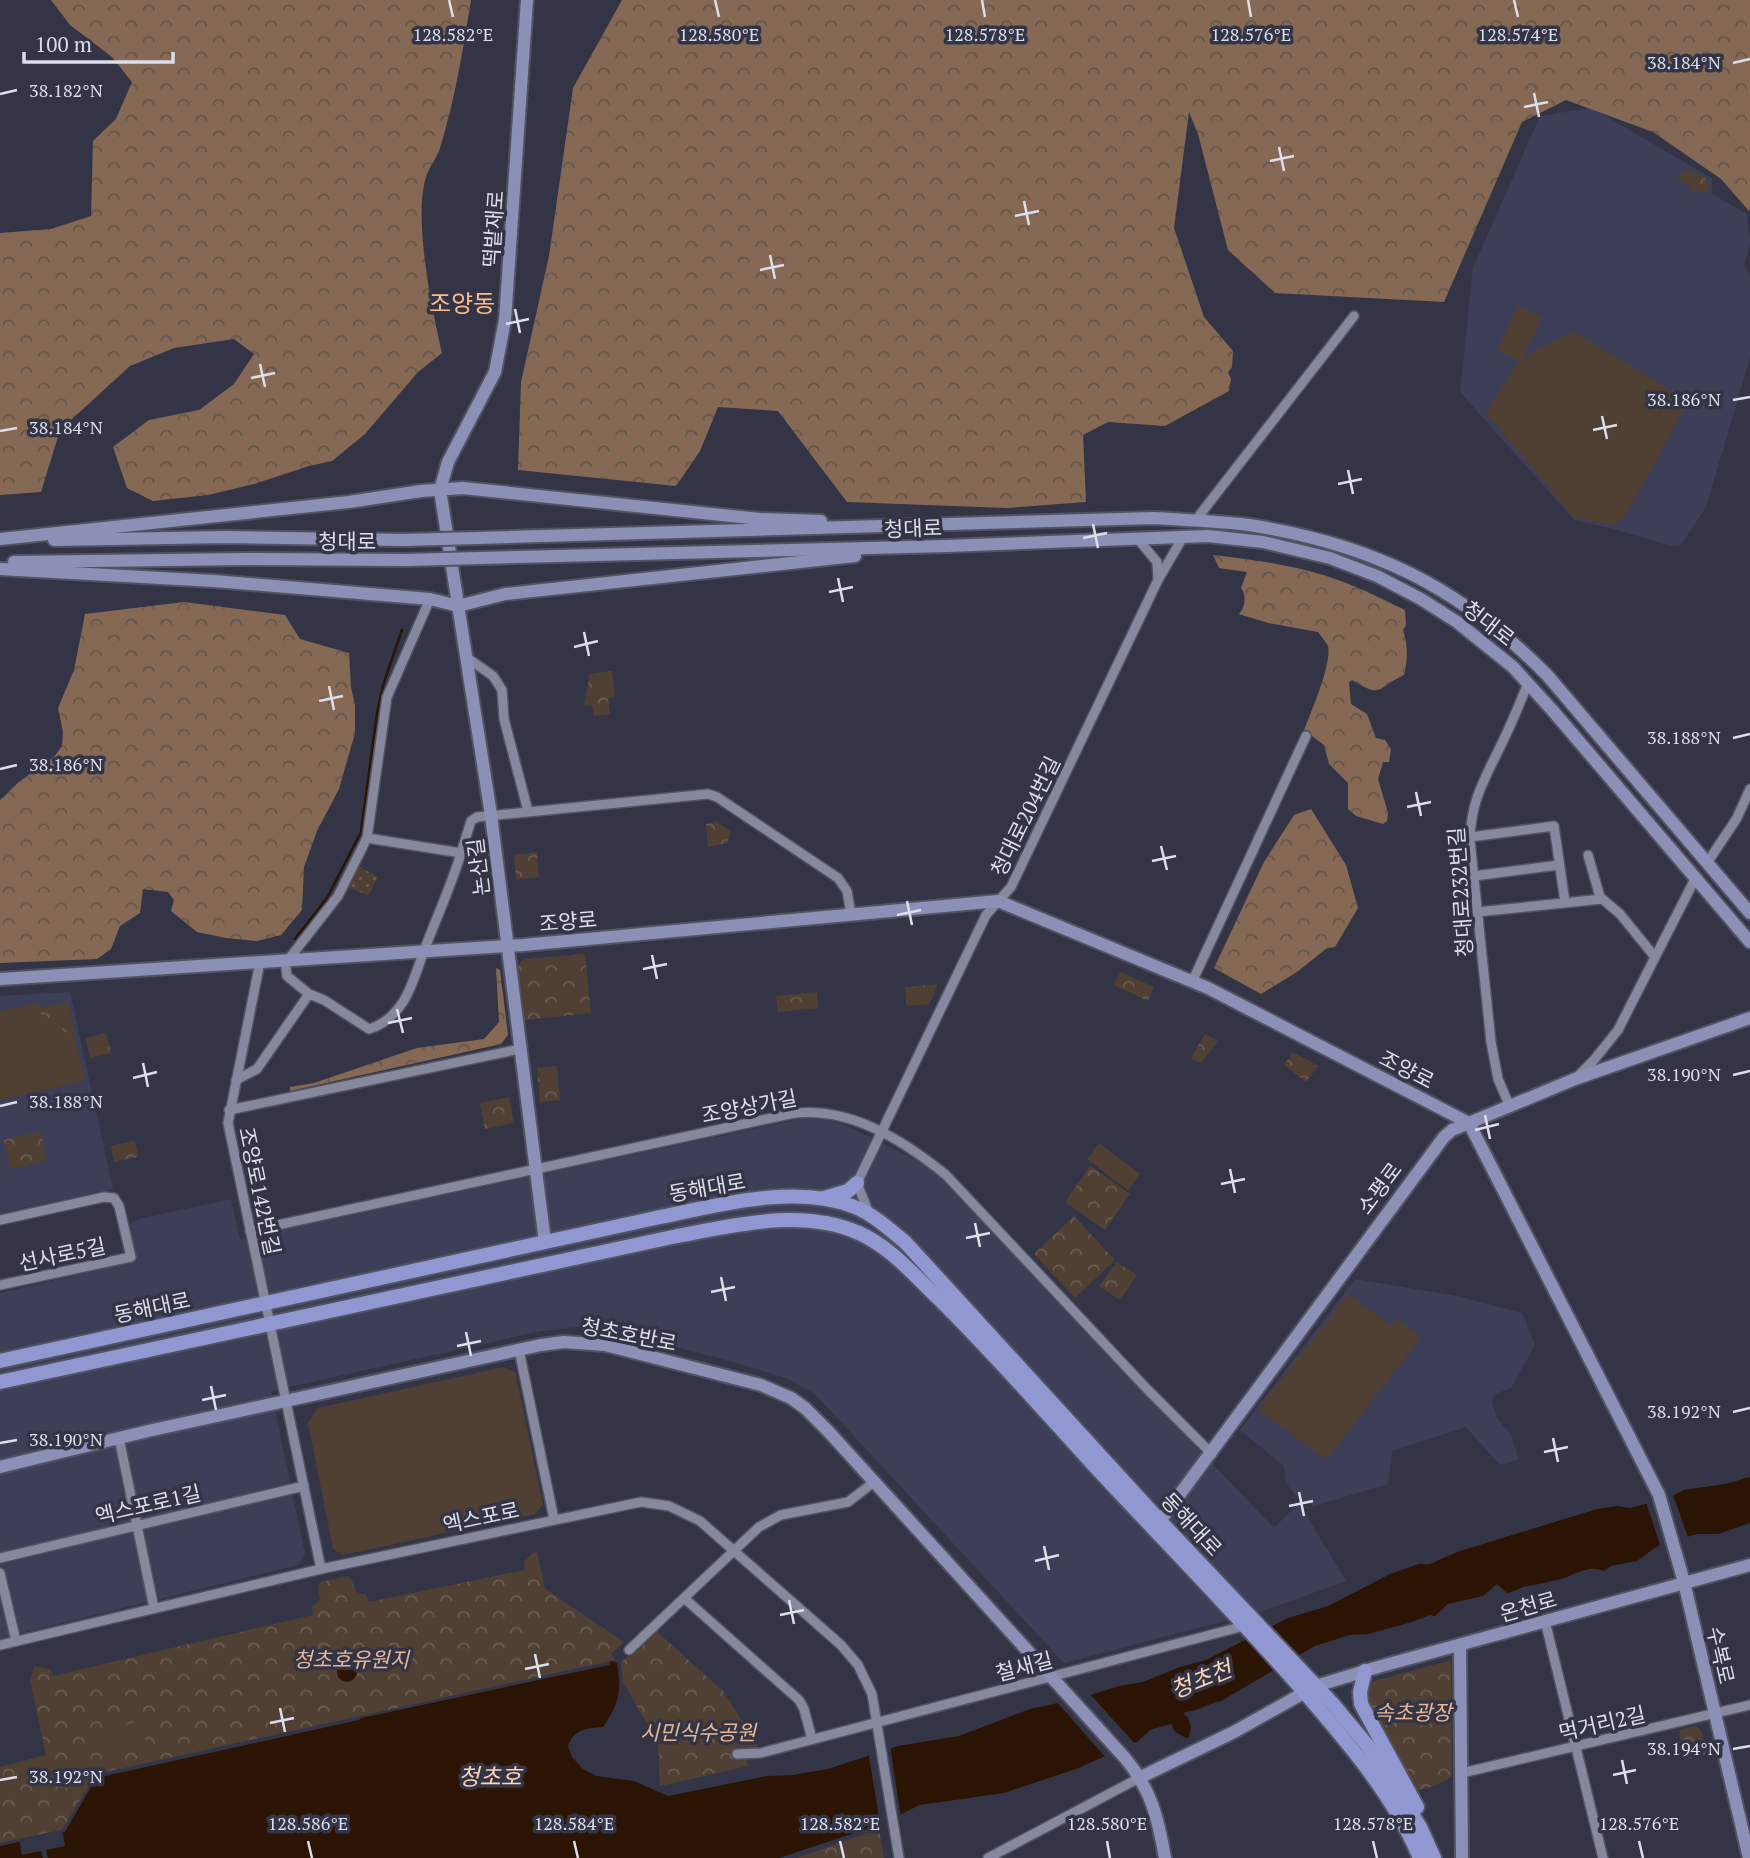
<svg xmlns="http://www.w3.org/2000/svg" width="1750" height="1858" font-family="'PT Serif','Noto Sans KR',serif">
  <defs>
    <pattern id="grass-dots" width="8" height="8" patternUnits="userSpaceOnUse" patternTransform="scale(1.75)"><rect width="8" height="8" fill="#504034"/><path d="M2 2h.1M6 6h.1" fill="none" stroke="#695b51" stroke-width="1.8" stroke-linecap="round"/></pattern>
    <pattern id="forest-crowns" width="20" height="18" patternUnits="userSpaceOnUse" patternTransform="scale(1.75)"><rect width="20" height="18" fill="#856954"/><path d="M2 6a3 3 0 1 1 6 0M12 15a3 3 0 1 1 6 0" fill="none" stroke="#64564d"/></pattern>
    <pattern id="park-crowns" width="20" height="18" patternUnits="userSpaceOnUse" patternTransform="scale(1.75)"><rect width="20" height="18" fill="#504034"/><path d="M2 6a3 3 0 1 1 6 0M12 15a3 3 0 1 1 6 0" fill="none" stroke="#695b51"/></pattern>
  </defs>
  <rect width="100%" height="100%" fill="#333547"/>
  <g fill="#3c3f57">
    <path d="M 1591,108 L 1712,178 L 1712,194 L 1747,214 L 1750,244 L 1744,264 L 1750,276 L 1750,358 L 1706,507 L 1681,545 L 1671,546 L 1614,529 L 1574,520 L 1460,392 L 1473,268 L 1540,116 Z"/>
    <path d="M 70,992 L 113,1189 L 0,1213 L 0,996 Z"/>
    <path d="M 805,1118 L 832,1121 L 845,1125 L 922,1163 L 936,1174 L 955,1190 L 1029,1272 L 1274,1528 L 1299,1503 L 1346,1581 L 1266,1610 L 1064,1663 L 815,1394 L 786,1378 L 723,1359 L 612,1331 L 577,1327 L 541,1331 L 271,1391 L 305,1554 L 298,1565 L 0,1638 L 0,1293 L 137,1261 L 130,1226 L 135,1220 L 231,1199 L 240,1239 Z"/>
    <path d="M 1355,1279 L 1457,1296 L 1522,1313 L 1535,1345 L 1511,1388 L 1495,1394 L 1492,1402 L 1497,1418 L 1511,1435 L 1519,1459 L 1503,1465 L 1498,1463 L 1466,1427 L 1392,1451 L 1388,1484 L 1314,1506 L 1296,1496 L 1286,1483 L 1284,1466 L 1240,1430 Z"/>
  </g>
  <path fill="url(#grass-dots)" d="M 358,866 L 378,877 L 368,896 L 347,886 Z"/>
  <g fill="url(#forest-crowns)">
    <path d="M 51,0 L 471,0 C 463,49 455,100 440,148 C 437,158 429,167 426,177 C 413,219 432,309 442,353 L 418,372 L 365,434 L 332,461 L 309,466 L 254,484 L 208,495 L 153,501 L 127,488 L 113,447 L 149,420 L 199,410 L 234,384 L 254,354 L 234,339 L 174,348 L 130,366 L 60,430 L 41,492 L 0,495 L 0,233 L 51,229 L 91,216 L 93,141 L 116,119 L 132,82 L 112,57 L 70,25 Z"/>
    <path d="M 622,0 L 1750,0 L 1750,207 L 1749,211 L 1721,179 L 1653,132 L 1566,100 L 1522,122 L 1444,302 L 1275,293 L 1228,250 L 1198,134 L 1189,112 L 1174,228 L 1204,317 L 1233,351 L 1232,367 L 1228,372 L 1231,379 L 1229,391 L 1165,426 L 1108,422 L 1083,435 L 1086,502 L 1007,508 L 847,502 L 778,411 L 718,407 L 700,451 L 676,486 L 518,470 L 521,382 L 549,256 L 573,88 Z"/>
    <path d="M 1213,555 C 1257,560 1299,566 1341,581 C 1363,589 1384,600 1405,610 L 1406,625 L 1403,630 C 1408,645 1408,660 1404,675 C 1376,688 1383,699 1352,680 L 1349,682 L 1351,704 L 1367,714 L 1376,738 L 1385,740 L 1391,749 L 1389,762 L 1383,762 L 1378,779 L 1388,813 L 1387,821 L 1383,824 L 1356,816 L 1348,809 L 1348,783 L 1329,764 L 1324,745 L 1304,730 C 1311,712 1332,664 1328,646 C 1326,642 1321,636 1318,632 L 1268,623 L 1239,614 C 1245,608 1247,595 1241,588 L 1247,572 L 1219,568 Z"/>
    <path d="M 184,602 L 285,615 L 300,639 L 349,653 L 351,687 L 355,705 L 355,733 L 339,789 L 317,831 L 304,867 L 302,910 L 281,935 L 257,941 L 226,938 L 197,932 L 171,911 L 174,900 L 168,892 L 143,889 L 140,913 L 120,926 L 111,949 L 97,959 L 0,963 L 0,800 L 20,781 L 54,757 L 62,746 L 63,732 L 58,708 L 74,670 L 85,614 Z"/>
    <path d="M 1311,809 L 1346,865 L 1358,908 L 1335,947 L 1327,948 L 1297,972 L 1261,994 L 1214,968 L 1264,862 L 1294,815 Z"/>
    <path d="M 496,968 L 500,970 L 508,1035 L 501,1044 L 290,1091 L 290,1087 L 314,1083 L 417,1048 L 484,1039 L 499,1022 Z"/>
  </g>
  <g fill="url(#park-crowns)">
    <path d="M 1687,169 L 1704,177 L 1711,186 L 1705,193 L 1697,190 L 1694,194 L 1690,187 L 1676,177 Z"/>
    <path d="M 612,671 L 615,697 L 608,699 L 610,714 L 594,716 L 592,705 L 584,706 L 590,674 Z"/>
    <path d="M 717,822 L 731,832 L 727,843 L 708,847 L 706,824 Z"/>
    <path d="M 537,852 L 539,877 L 516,879 L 514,855 Z"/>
    <path d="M 585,954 L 591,1013 L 525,1020 L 518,965 L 524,959 Z"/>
    <path d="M 1120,972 L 1154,987 L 1148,1001 L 1114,985 Z"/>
    <path d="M 938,984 L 929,1004 L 907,1006 L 905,987 Z"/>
    <path d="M 817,992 L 818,1008 L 778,1012 L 776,996 Z"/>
    <path d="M 68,1002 L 74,1031 L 64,1033 L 41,1019 L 39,1008 Z"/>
    <path d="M 106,1033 L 111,1053 L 90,1058 L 86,1038 Z"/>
    <path d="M 1205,1034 L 1218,1041 L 1201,1063 L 1191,1058 Z"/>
    <path d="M 1293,1052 L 1318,1066 L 1306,1082 L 1284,1065 Z"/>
    <path d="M 557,1066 L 560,1100 L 540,1102 L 537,1068 Z"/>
    <path d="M 509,1097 L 514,1123 L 485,1129 L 480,1103 Z"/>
    <path d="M 41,1131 L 47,1161 L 10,1169 L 4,1140 Z"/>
    <path d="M 135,1141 L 138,1157 L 114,1162 L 111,1146 Z"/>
    <path d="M 1090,1166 L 1130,1194 L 1105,1230 L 1065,1202 Z"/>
    <path d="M 1074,1216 L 1115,1260 L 1075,1298 L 1034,1254 Z"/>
    <path d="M 1117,1262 L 1137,1275 L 1120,1300 L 1099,1286 Z"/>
    <path d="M 537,1552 L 545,1589 L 624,1642 L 611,1654 L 615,1660 L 96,1774 L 62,1830 L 0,1843 L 0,1767 L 46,1755 L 30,1680 L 35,1666 L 50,1669 L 53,1676 L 313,1615 L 312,1607 L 320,1600 L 318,1587 L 321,1582 L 347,1576 L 352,1580 L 356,1592 L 366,1595 L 369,1602 L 525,1570 L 524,1562 L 533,1553 Z"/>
    <path d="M 656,1631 L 723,1691 L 759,1748 L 744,1752 L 748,1766 L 660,1786 L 658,1743 L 623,1682 L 621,1662 Z"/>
    <path d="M 1451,1660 L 1452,1776 L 1435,1786 L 1413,1791 L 1365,1706 L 1368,1688 L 1374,1681 Z"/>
    <path d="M 1695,1726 L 1701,1730 L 1707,1754 L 1684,1760 L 1679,1730 Z"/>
    <path d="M 879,1829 L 884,1858 L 797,1858 Z"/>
  </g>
  <g fill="#504034">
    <path d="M 1518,306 L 1542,317 L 1521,361 L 1541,347 L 1574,332 L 1689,401 L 1625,516 L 1615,525 L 1574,518 L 1486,413 L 1516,365 L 1520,362 L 1497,350 Z"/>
    <path d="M 38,1003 L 42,1019 L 57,1016 L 64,1033 L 74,1031 L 85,1081 L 0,1100 L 0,1011 Z"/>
    <path d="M 1099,1143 L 1140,1174 L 1128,1190 L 1087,1159 Z"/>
    <path d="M 1348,1294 L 1391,1326 L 1397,1319 L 1421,1337 L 1326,1460 L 1258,1409 Z"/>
    <path d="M 504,1367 L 515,1372 L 543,1505 L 535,1514 L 343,1555 L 333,1549 L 308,1423 L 318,1408 Z"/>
    <path d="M 141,1721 L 146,1745 L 101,1756 L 96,1732 Z"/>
  </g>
  <g fill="#2b1403">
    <path d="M 1750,1477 L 1750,1523 L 1718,1534 L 1698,1534 L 1667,1542 L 1656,1547 L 1637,1561 L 1611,1566 L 1604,1571 C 1588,1564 1575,1575 1561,1579 C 1550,1582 1539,1584 1528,1586 C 1522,1586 1514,1592 1507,1593 L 1497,1584 L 1483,1596 L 1448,1604 L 1435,1616 L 1430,1615 L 1412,1622 L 1368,1634 L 1350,1635 L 1315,1646 L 1221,1701 C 1209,1703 1197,1712 1185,1712 L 1184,1715 L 1187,1716 L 1191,1726 L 1189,1737 L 1186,1738 L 1175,1732 L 1171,1724 L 1150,1730 L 1137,1742 L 1076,1769 L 1004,1793 L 920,1805 L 876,1826 L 779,1858 L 0,1858 L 0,1846 L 65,1832 L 96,1778 L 359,1720 L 361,1718 L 609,1665 L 611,1661 L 617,1663 C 622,1692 619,1703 603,1727 C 587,1728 574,1729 568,1746 L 572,1757 L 583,1769 L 597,1776 L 634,1781 L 668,1796 L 767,1776 L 792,1775 L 828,1769 L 898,1746 L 959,1736 L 1030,1709 L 1081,1698 L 1119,1686 L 1143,1682 L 1180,1667 L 1206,1660 L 1288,1618 L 1328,1606 L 1390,1574 L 1419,1564 L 1430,1564 L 1457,1552 L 1597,1509 L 1618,1506 L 1630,1508 L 1668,1498 L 1684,1490 L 1725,1484 Z"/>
    <circle cx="347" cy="1672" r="10"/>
  </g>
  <g fill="#333547">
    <path d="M 1672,1492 L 1689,1540 L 1661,1548 L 1645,1499 Z"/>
    <path d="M 1088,1692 L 1137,1746 L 1107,1759 L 1055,1700 Z"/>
    <path d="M 890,1745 L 901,1818 L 881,1828 L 868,1751 Z"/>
    <path d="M 62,1830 L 65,1846 L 46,1850 L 48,1858 L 43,1858 L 41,1851 L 22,1855 L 19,1839 Z"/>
  </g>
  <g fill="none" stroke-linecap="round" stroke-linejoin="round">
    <path stroke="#2b1403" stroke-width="2.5" d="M 295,939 L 327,898 L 361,832 L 377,713 L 384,682 L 402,630"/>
    <defs>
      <g id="street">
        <path d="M 1195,521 L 1354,316"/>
        <path d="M 1137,538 L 1157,562 L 1158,578"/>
        <path d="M 466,657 L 493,676 L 502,690 L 504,719 L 528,811"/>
        <path d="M 1470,837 L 1554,826 L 1565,902"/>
        <path d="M 367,838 L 461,853 L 471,821 L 477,817 L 708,794 L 717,797 L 838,878 L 847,891 L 851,914"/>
        <path d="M 1588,855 L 1600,897 L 1620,914 L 1655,957"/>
        <path d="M 1707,863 L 1737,818 L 1750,789"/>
        <path d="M 1474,876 L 1559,865"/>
        <path d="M 1477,912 L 1602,899"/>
        <path d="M 285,960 L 287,976 L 309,994"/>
        <path d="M 288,960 L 338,896 L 367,838 L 387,697 L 430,599"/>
        <path d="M 260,962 L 228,1123 L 321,1569"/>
        <path d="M 1193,980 L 1306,736"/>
        <path d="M 1579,1075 L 1594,1060 L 1618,1030 L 1695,879"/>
        <path d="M 236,1080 L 257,1069 L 309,994 L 324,1000 L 369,1029 C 383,1025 395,1014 403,1002 C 413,986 417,969 424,951 C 436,918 451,887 461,853"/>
        <path d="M 1510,1107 L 1498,1079 L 1491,1042 L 1470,840 C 1471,799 1485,779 1502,743 C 1512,723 1520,703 1528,683"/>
        <path d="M 229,1110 L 520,1049"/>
        <path d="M 869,1213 L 857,1183 L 986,915 L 1011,887 L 1158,580 L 1183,537"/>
        <path d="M 0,1220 L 104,1197 L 114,1198 L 119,1206 L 131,1257 L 0,1285"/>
        <path d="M 250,1231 L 790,1114 C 848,1105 903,1140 946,1175 L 1147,1389 L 1212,1454"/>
        <path d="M 519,1350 L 554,1519"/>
        <path d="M 119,1438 L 154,1608"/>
        <path d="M 0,1558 L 304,1486"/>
        <path d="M 0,1573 L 16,1641"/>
        <path d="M 684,1598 L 799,1700 L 804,1709 L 812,1739"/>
        <path d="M 1545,1621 L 1603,1858"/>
        <path d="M 0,1645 L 321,1569 L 641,1502 L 669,1506 L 700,1521 L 841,1645 L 858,1665 L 872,1694 L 899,1858"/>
        <path d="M 629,1650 L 759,1527 L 781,1515 L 848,1502 L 874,1482"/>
        <path d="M 737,1754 L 761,1753 L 1244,1626"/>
        <path d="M 1462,1773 L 1750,1705"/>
        <path d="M 988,1858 L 1141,1777"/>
      </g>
      <g id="secondary">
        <path d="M 527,0 L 505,320 L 495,372 L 448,462 L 440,490 L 491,815 L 545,1242"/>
        <path d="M 477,538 L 1154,518 C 1185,520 1218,521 1249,525 C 1372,544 1460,587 1547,675 L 1750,913"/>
        <path d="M 0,539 L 349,502 L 421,491 L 463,488 L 760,519 L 821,521"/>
        <path d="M 54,540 L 226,537 L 403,540"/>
        <path d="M 480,558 L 947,546 L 1208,536 L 1263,542 L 1330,558 L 1377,576 L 1421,599 L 1457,622 L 1513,667 L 1553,711 L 1750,942"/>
        <path d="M 14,562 L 245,559 L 406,560"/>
        <path d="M 0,569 L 214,581 L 430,599 L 458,606 L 505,594 L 855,556"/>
        <path d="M 0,979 L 523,945 L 998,901 L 1208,988 L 1469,1123 L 1659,1495 L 1684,1582 L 1749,1858"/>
        <path d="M 0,1467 L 148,1431 L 541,1345 L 564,1342 L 605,1345 L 761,1385 L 791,1398 L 805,1408 L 828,1431 L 1125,1758 C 1151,1789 1158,1818 1165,1858"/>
        <path d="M 1160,1521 L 1444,1137 L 1452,1130 L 1575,1079 L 1750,1018"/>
        <path d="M 1460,1646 L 1462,1858"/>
        <path d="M 1141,1777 L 1234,1732 L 1316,1686 L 1378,1667 L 1750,1565"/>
      </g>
      <g id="primary">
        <path d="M 824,1198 L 848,1191 L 857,1183"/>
        <path d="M 0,1361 L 651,1219 C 711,1207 793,1183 852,1206 C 872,1213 889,1229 905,1242 L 1160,1521 L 1332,1703 L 1367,1745 L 1383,1769 L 1420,1827 L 1434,1858"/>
        <path d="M 0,1382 L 677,1236 C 736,1225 801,1208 859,1233 C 890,1247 912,1273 936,1296 C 990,1349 1040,1406 1091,1462 C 1162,1539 1237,1614 1306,1694 C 1349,1744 1394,1796 1420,1858"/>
        <path d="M 1365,1671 L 1360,1692 L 1361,1704 L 1417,1807"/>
      </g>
    </defs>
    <use href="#street" stroke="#515362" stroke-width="12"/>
    <use href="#secondary" stroke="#515362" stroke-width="16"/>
    <use href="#primary" stroke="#515362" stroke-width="18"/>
    <use href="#street" stroke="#86899e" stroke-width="9"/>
    <use href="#secondary" stroke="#8c90b7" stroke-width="12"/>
    <use href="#primary" stroke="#9197d0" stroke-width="14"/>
    <defs>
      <g id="secondary-bridge">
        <path d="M 403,540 L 477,538"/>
        <path d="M 406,560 L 480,558"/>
      </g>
    </defs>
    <use href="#secondary-bridge" stroke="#515362" stroke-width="16" stroke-linecap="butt"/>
    <use href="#secondary-bridge" stroke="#8c90b7" stroke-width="12"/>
  </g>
  <path fill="none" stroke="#dcdee9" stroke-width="2.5" d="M 449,0 L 453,17M 715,0 L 719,17M 982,0 L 985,17M 1248,0 L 1251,17M 1514,0 L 1518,17M 1733,63 L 1750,59M 1534,93 L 1539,117M 0,94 L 17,90M 1524,107 L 1548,102M 1279,147 L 1284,171M 1270,161 L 1294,156M 1024,201 L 1029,225M 1015,216 L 1039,211M 770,255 L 775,279M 760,270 L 784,265M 515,309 L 520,333M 506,324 L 529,319M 260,364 L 265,387M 251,378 L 275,373M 1733,400 L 1750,397M 1602,416 L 1607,439M 1593,430 L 1617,425M 0,431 L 17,428M 1348,470 L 1353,494M 1338,484 L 1362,479M 1093,524 L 1098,548M 1083,538 L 1107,533M 838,578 L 843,602M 829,592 L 853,587M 584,632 L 589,656M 574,647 L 598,641M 329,686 L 334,710M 319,701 L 343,696M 1733,738 L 1750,734M 0,769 L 17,765M 1416,792 L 1421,816M 1407,807 L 1431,802M 1161,846 L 1167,870M 1152,861 L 1176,856M 907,901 L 912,925M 897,915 L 921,910M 652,955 L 657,979M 643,969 L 667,964M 397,1009 L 403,1033M 388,1023 L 412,1018M 143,1063 L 148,1087M 1733,1075 L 1750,1071M 133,1078 L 157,1072M 0,1106 L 17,1102M 1485,1115 L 1490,1139M 1475,1130 L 1499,1124M 1230,1169 L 1235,1193M 1221,1184 L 1245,1179M 975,1223 L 980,1247M 966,1238 L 990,1233M 721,1277 L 726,1301M 711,1292 L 735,1287M 466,1332 L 471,1356M 457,1346 L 481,1341M 211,1386 L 216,1410M 202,1400 L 226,1395M 1733,1412 L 1750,1408M 1553,1438 L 1558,1462M 0,1443 L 17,1440M 1544,1452 L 1568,1447M 1299,1492 L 1304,1516M 1289,1506 L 1313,1501M 1044,1546 L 1049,1570M 1035,1561 L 1059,1555M 789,1600 L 794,1624M 780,1615 L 804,1610M 535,1654 L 540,1678M 525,1669 L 549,1664M 280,1708 L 285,1732M 270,1723 L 294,1718M 1733,1749 L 1750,1746M 1622,1760 L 1627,1784M 1613,1775 L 1636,1770M 0,1780 L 17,1777M 308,1841 L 312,1858M 574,1841 L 578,1858M 840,1841 L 844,1858M 1107,1841 L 1110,1858M 1373,1841 L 1377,1858M 1639,1841 L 1643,1858"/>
  <g text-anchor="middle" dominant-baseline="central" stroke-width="7" stroke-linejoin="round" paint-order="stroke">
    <g font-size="21" fill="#dcdee9" stroke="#333547">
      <text transform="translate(493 229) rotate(-86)">떡밭재로</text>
      <text transform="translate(913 528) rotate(-2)">청대로</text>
      <text x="347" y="541">청대로</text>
      <text transform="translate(1489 623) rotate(38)">청대로</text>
      <text transform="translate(1025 816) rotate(-64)">청대로204번길</text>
      <text transform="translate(478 867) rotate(-97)">논산길</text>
      <text transform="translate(1460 892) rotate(-94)">청대로232번길</text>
      <text transform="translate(568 921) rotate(-5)">조양로</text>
      <text transform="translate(1407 1069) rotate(27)">조양로</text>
      <text transform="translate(749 1106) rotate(-11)">조양상가길</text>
      <text transform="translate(707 1187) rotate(-10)">동해대로</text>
      <text transform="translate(1379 1188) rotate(-53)">소평로</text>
      <text transform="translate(260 1191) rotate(78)">조양로142번길</text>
      <text transform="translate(62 1254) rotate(-12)">선사로5길</text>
      <text transform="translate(152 1307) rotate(-12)">동해대로</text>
      <text transform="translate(629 1334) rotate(11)">청초호반로</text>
      <text transform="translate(148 1504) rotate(-13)">엑스포로1길</text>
      <text transform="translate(481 1517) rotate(-12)">엑스포로</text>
      <text transform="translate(1192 1524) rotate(47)">동해대로</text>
      <text transform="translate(1528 1606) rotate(-16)">온천로</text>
      <text transform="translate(1721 1655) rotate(77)">수복로</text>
      <text transform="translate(1024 1666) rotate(-15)">철새길</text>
      <text transform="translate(1602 1723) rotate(-13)">먹거리2길</text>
    </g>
    <g font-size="21" font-style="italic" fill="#e9b691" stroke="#333547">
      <text x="351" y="1659">청초호유원지</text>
      <text x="1413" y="1712">속초광장</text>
      <text x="698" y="1732">시민식수공원</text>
    </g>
    <g font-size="23" font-style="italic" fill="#fed4b6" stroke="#333547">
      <text transform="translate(1201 1679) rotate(-22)">청초천</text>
      <text x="490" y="1776">청초호</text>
    </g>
    <g font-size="24" fill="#fdbb8a" stroke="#333547">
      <text x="462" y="303">조양동</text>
    </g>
  </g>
  <g font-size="18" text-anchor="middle" fill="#dcdee9" stroke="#333547" stroke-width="7" stroke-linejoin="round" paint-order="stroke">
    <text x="453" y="41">128.582°E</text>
    <text x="719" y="41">128.580°E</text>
    <text x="985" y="41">128.578°E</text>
    <text x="1251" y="41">128.576°E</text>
    <text x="1518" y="41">128.574°E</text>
    <text x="1684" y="69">38.184°N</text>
    <text x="66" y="97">38.182°N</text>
    <text x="1684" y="406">38.186°N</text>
    <text x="66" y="434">38.184°N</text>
    <text x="1684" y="744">38.188°N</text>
    <text x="66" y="771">38.186°N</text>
    <text x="1684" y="1081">38.190°N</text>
    <text x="66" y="1108">38.188°N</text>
    <text x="1684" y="1418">38.192°N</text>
    <text x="66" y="1446">38.190°N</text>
    <text x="1684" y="1755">38.194°N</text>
    <text x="66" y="1783">38.192°N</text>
    <text x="308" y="1830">128.586°E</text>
    <text x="574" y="1830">128.584°E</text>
    <text x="840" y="1830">128.582°E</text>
    <text x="1107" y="1830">128.580°E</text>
    <text x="1373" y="1830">128.578°E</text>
    <text x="1639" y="1830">128.576°E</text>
  </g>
  <path d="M24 52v10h149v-10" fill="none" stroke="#dcdee9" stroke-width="3.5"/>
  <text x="35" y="52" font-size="21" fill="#dcdee9" stroke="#333547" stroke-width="5" paint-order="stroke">100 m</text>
</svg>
